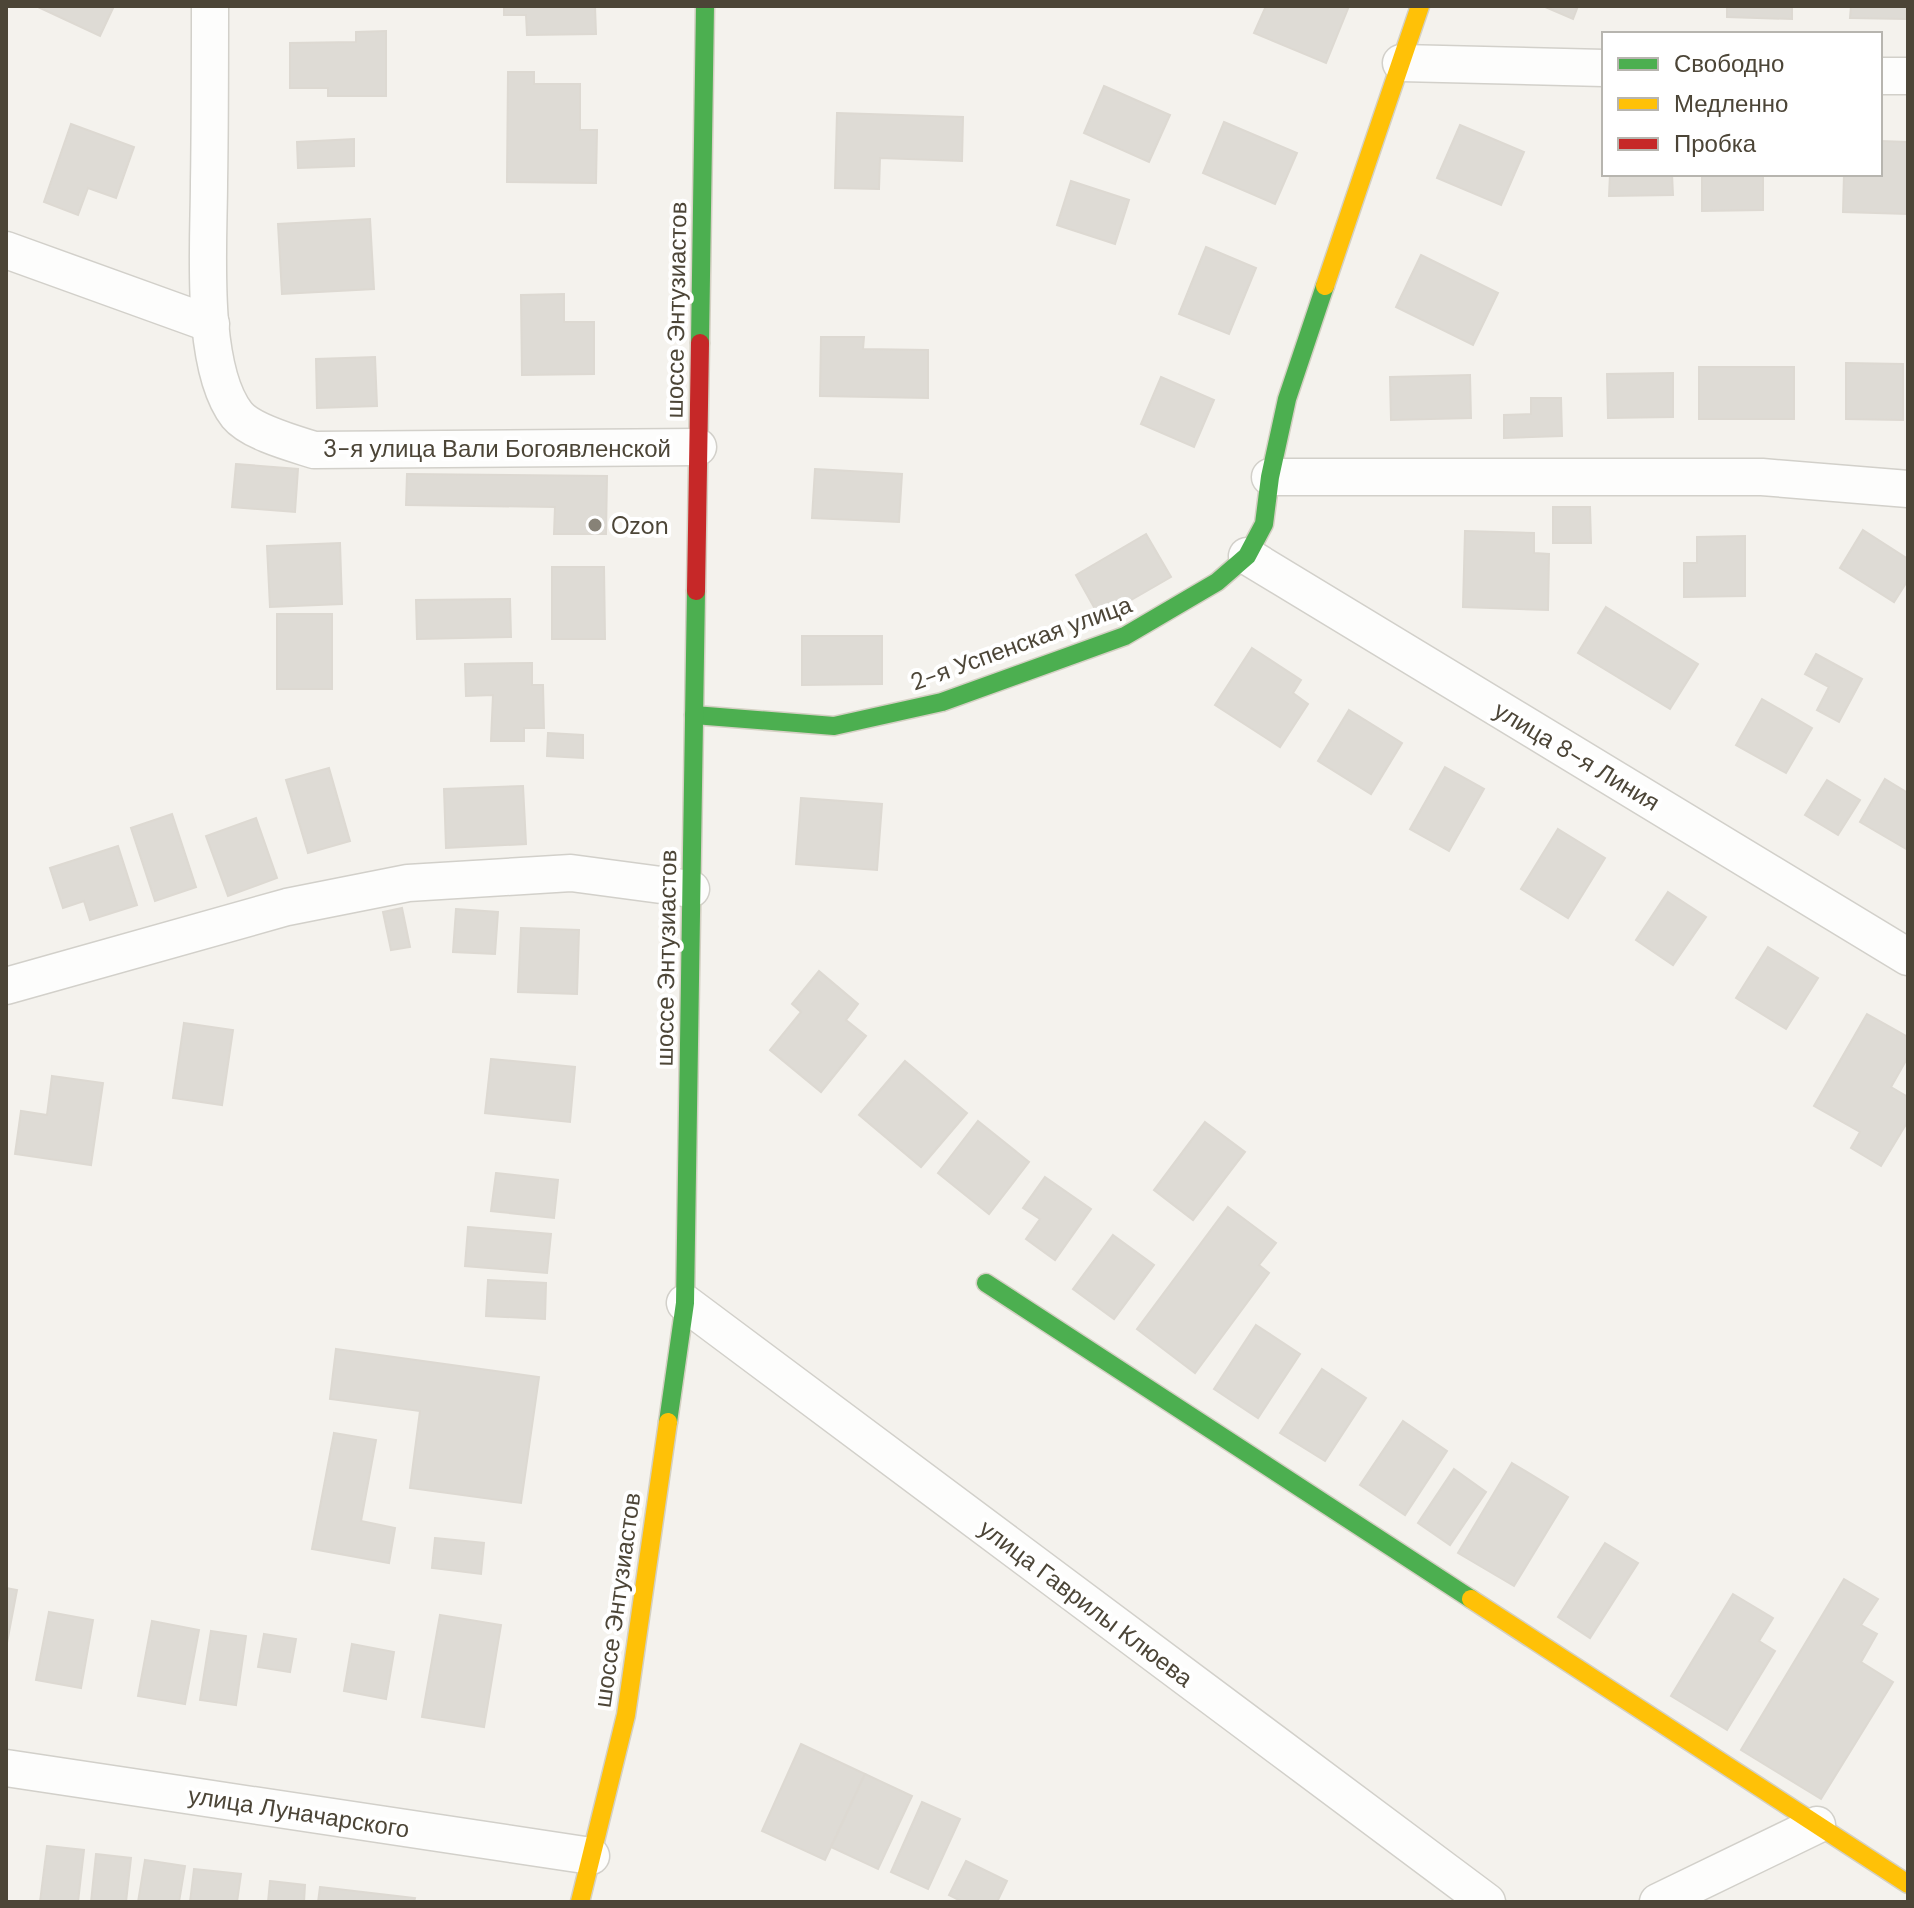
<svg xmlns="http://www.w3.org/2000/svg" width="1914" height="1908" font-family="'DM Sans',sans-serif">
  <rect width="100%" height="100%" fill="#f4f2ed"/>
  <g fill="#dedbd5" stroke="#ddd9d2" stroke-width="2">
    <path d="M 36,6 L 114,6 L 100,36 Z"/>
    <path d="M 504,6 L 595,6 L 596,34 L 527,35 L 526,15 L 504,15 Z"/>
    <path d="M 1266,6 L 1349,6 L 1326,63 L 1254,33 Z"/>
    <path d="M 1543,6 L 1578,6 L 1573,19 Z"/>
    <path d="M 1727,6 L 1792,6 L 1792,19 L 1727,17 Z"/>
    <path d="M 1851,6 L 1906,6 L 1906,19 L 1850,18 Z"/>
    <path d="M 386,31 L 386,96 L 328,96 L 328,88 L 290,88 L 290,43 L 356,42 L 356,32 Z"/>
    <path d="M 508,72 L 534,72 L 534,84 L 580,84 L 580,130 L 597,130 L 596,183 L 507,182 Z"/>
    <path d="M 1104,86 L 1170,115 L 1149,162 L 1084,133 Z"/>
    <path d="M 837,113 L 963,117 L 962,161 L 880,158 L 879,189 L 835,188 Z"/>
    <path d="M 1224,122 L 1297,153 L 1275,204 L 1203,173 Z"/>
    <path d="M 71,124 L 134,147 L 116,198 L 88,188 L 78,215 L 44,202 Z"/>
    <path d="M 1460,125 L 1524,152 L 1501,205 L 1437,178 Z"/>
    <path d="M 354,139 L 354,166 L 298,168 L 297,142 Z"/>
    <path d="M 1880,141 L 1908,142 L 1908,214 L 1843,212 L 1844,174 L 1880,174 Z"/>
    <path d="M 1610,174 L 1672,174 L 1673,195 L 1609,196 Z"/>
    <path d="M 1702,174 L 1763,174 L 1763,210 L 1702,211 Z"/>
    <path d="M 1071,181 L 1129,200 L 1115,244 L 1057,225 Z"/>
    <path d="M 370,219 L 374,289 L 282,294 L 278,224 Z"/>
    <path d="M 1206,247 L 1256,268 L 1229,334 L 1179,314 Z"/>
    <path d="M 1421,255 L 1498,293 L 1473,345 L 1396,307 Z"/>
    <path d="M 564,294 L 564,322 L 594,322 L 594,374 L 522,375 L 521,295 Z"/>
    <path d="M 821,337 L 864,337 L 863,349 L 928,350 L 928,398 L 820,396 Z"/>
    <path d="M 375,357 L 377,406 L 317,408 L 316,359 Z"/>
    <path d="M 1846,363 L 1903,364 L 1903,420 L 1846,419 Z"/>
    <rect x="1699" y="367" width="95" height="52"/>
    <path d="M 1673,373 L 1673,417 L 1608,418 L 1607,374 Z"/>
    <path d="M 1470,375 L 1471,418 L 1391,420 L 1390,377 Z"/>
    <path d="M 1161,377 L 1214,400 L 1194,447 L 1141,424 Z"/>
    <path d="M 1531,398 L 1561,398 L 1562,436 L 1504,438 L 1504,415 L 1531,414 Z"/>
    <path d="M 236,464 L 298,469 L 295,512 L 232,507 Z"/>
    <path d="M 815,469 L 902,474 L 899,522 L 812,518 Z"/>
    <path d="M 407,474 L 607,476 L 606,534 L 554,534 L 555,507 L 406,505 Z"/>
    <path d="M 1553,507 L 1590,507 L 1591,543 L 1553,543 Z"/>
    <path d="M 1863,530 L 1908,559 L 1908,580 L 1894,602 L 1840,568 Z"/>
    <path d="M 1465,531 L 1534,533 L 1534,553 L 1549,554 L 1548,610 L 1463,607 Z"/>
    <path d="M 1146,534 L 1171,577 L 1100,618 L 1076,575 Z"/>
    <path d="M 1745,536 L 1745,596 L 1684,597 L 1684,563 L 1697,563 L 1697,537 Z"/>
    <path d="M 340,543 L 342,604 L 270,607 L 267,546 Z"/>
    <path d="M 552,567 L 604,567 L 605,639 L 552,639 Z"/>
    <path d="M 510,599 L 511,637 L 417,639 L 416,600 Z"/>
    <path d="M 1606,607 L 1698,664 L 1670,709 L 1578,653 Z"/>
    <rect x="277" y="614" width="55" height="75"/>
    <path d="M 802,636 L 882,636 L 882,684 L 802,685 Z"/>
    <path d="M 1252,648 L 1301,680 L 1293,693 L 1308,704 L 1280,747 L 1215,705 Z"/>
    <path d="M 1816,654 L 1862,679 L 1839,722 L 1817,710 L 1829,687 L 1805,674 Z"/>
    <path d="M 532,663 L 532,685 L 543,685 L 544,728 L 524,728 L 524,741 L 491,741 L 493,695 L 466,696 L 465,664 Z"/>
    <path d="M 1762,699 L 1812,728 L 1786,773 L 1736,745 Z"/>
    <path d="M 1349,710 L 1402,743 L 1371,794 L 1318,761 Z"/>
    <path d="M 548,733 L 583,735 L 583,758 L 547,756 Z"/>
    <path d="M 1445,767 L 1484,789 L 1449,851 L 1410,829 Z"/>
    <path d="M 329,768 L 350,841 L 308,853 L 286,780 Z"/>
    <path d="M 1885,779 L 1908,793 L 1908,850 L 1860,822 Z"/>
    <path d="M 1827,780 L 1860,800 L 1838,835 L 1805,815 Z"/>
    <path d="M 523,786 L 526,844 L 446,848 L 444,789 Z"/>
    <path d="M 801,798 L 882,804 L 877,870 L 796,864 Z"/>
    <path d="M 172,814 L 196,887 L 155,901 L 131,828 Z"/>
    <path d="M 256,818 L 277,878 L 228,896 L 206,836 Z"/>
    <path d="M 1558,829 L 1605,858 L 1568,918 L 1521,889 Z"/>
    <path d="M 118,846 L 137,905 L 90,920 L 84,901 L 63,908 L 50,868 Z"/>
    <path d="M 1668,892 L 1706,917 L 1673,965 L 1636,940 Z"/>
    <path d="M 402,908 L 410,947 L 391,950 L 383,912 Z"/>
    <path d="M 456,909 L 498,912 L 495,954 L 453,952 Z"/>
    <path d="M 521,928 L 579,930 L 577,994 L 518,992 Z"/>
    <path d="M 1768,947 L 1818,978 L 1786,1029 L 1736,998 Z"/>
    <path d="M 819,971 L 858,1004 L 846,1020 L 866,1036 L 821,1092 L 770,1050 L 801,1012 L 792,1004 Z"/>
    <path d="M 1867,1014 L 1908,1037 L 1908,1057 L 1891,1087 L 1908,1097 L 1908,1121 L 1881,1166 L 1851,1148 L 1860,1132 L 1814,1106 Z"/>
    <path d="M 184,1023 L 233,1030 L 222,1105 L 173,1098 Z"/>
    <path d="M 491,1059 L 575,1067 L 570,1122 L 485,1113 Z"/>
    <path d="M 905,1061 L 967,1113 L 921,1167 L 859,1115 Z"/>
    <path d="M 52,1076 L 103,1083 L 91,1165 L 15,1154 L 21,1111 L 47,1115 Z"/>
    <path d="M 978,1121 L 1029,1162 L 989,1214 L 938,1173 Z"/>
    <path d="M 1205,1122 L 1245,1152 L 1193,1220 L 1154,1190 Z"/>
    <path d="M 496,1173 L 558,1180 L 554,1218 L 491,1211 Z"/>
    <path d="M 1045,1177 L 1091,1209 L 1055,1260 L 1026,1239 L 1040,1219 L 1023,1208 Z"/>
    <path d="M 1228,1207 L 1276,1243 L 1259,1265 L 1269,1273 L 1195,1373 L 1137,1329 Z"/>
    <path d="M 468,1227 L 551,1234 L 547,1273 L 465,1266 Z"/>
    <path d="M 1113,1235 L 1154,1265 L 1114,1319 L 1073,1289 Z"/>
    <path d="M 488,1280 L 546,1283 L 545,1319 L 486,1316 Z"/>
    <path d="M 1256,1325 L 1300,1354 L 1258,1418 L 1214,1389 Z"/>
    <path d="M 336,1349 L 539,1377 L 521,1503 L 410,1488 L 420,1411 L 330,1399 Z"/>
    <path d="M 1322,1369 L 1366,1398 L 1325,1461 L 1280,1433 Z"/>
    <path d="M 1403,1421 L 1447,1451 L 1405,1515 L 1360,1485 Z"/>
    <path d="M 334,1433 L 376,1440 L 361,1521 L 395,1528 L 389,1563 L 312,1549 Z"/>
    <path d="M 1512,1463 L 1568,1497 L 1514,1586 L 1458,1553 Z"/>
    <path d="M 1454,1469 L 1486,1492 L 1450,1545 L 1418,1523 Z"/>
    <path d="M 435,1538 L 484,1543 L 481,1574 L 432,1568 Z"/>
    <path d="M 1605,1543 L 1638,1563 L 1590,1638 L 1558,1617 Z"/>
    <path d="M 1844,1579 L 1878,1599 L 1861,1625 L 1877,1634 L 1861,1662 L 1893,1682 L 1821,1799 L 1741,1750 Z"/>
    <path d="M 6,1588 L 17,1590 L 6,1648 Z"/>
    <path d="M 1733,1594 L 1773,1618 L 1759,1641 L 1775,1651 L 1727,1730 L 1671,1696 Z"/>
    <path d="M 49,1612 L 93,1620 L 81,1688 L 36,1680 Z"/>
    <path d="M 440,1615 L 501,1625 L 484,1727 L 422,1717 Z"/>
    <path d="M 152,1621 L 199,1630 L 185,1704 L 138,1696 Z"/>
    <path d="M 211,1631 L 246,1636 L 236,1705 L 200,1700 Z"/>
    <path d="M 264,1634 L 296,1639 L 290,1672 L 258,1667 Z"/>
    <path d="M 352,1644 L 394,1652 L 386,1699 L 344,1691 Z"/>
    <path d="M 801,1744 L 865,1774 L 825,1860 L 762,1831 Z"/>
    <path d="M 865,1774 L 912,1796 L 878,1869 L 831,1847 Z"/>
    <path d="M 922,1802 L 960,1819 L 928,1889 L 891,1872 Z"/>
    <path d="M 47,1846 L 84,1850 L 78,1902 L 40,1902 Z"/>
    <path d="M 96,1854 L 131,1858 L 126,1902 L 91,1902 Z"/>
    <path d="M 145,1860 L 185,1866 L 179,1902 L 138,1902 Z"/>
    <path d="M 966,1861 L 1007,1881 L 997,1902 L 958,1902 L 959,1900 L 949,1895 Z"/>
    <path d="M 194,1869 L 241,1874 L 237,1902 L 190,1902 Z"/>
    <path d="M 270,1881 L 305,1885 L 304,1902 L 268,1902 Z"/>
    <path d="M 320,1887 L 415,1898 L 414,1902 L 318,1902 Z"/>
  </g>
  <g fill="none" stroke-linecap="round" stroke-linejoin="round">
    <defs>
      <g id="street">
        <path d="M 210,6 C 210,65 210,124 209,183 C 209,244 199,366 237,415 C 251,432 292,443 314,450 L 698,447"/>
        <path d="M 1401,63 L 1604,68"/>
        <path d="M 1880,76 L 1908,76"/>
        <path d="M 6,250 L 211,324"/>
        <path d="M 1270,477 L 1762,477 L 1908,489"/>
        <path d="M 1247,556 L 1908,957"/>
        <path d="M 6,986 L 287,907 L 408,883 L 571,873 L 691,889"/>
        <path d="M 685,1303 L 1487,1902"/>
        <path d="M 6,1768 L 591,1856"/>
        <path d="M 1658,1902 L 1817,1825"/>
      </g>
      <g id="fast">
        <path d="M 700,343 L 705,6"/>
        <path d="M 694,715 L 834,726 L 942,702 L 1125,636 L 1217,582 L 1247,556 L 1264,524 L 1270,477 L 1287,399 L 1325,286"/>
        <path d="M 986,1283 L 1471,1599"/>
        <path d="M 668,1422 L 685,1303 L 696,591"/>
      </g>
      <g id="slow">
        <path d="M 1325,286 L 1420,6"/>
        <path d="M 1471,1599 L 1908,1884"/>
        <path d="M 580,1902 L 626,1715 L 668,1422"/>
      </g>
      <path id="jam" d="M 696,591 L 700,343"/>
    </defs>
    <use href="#street" stroke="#d2d0ca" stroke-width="39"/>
    <use href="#fast" stroke="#d4d0c3" stroke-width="21"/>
    <use href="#slow" stroke="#d4d0c3" stroke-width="21"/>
    <use href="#jam" stroke="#d4d0c3" stroke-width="21"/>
    <use href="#street" stroke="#fdfdfc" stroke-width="36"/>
    <use href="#fast" stroke="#4caf50" stroke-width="18"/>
    <use href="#slow" stroke="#ffc107" stroke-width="18"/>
    <use href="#jam" stroke="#c62828" stroke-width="18"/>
  </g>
  <circle fill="#878277" stroke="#fff" stroke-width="3" cx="595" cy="525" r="8"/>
  <g text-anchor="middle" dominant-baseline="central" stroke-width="8" stroke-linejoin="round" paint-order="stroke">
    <g font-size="24" fill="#4c4537" stroke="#fff">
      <text transform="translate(676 310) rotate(-89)">шоссе Энтузиастов</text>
      <text x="497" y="448">3-я улица Вали Богоявленской</text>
      <text transform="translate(1021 643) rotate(-20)">2-я Успенская улица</text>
      <text transform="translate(1577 756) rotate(31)">улица 8-я Линия</text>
      <text transform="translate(666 958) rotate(-89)">шоссе Энтузиастов</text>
      <text transform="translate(617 1600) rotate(-82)">шоссе Энтузиастов</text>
      <text transform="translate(1086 1603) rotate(37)">улица Гаврилы Клюева</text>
      <text transform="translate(299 1812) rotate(9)">улица Луначарского</text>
    </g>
    <g font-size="24" fill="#4c4537" stroke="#fff" text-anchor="start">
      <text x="611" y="525">Ozon</text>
    </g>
  </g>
  <rect width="1914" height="1908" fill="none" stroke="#4c4537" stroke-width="16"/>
  <rect x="1602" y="32" width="280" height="144" fill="#ffffff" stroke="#b7b5af" stroke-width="2"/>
  <rect x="1618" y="58" width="40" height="12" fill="#4caf50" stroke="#b7b5af" stroke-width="2"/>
  <text x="1674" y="72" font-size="24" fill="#4c4537">Свободно</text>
  <rect x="1618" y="98" width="40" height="12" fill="#ffc107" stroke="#b7b5af" stroke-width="2"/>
  <text x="1674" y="112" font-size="24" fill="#4c4537">Медленно</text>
  <rect x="1618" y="138" width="40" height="12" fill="#c62828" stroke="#b7b5af" stroke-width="2"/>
  <text x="1674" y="152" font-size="24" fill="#4c4537">Пробка</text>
</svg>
